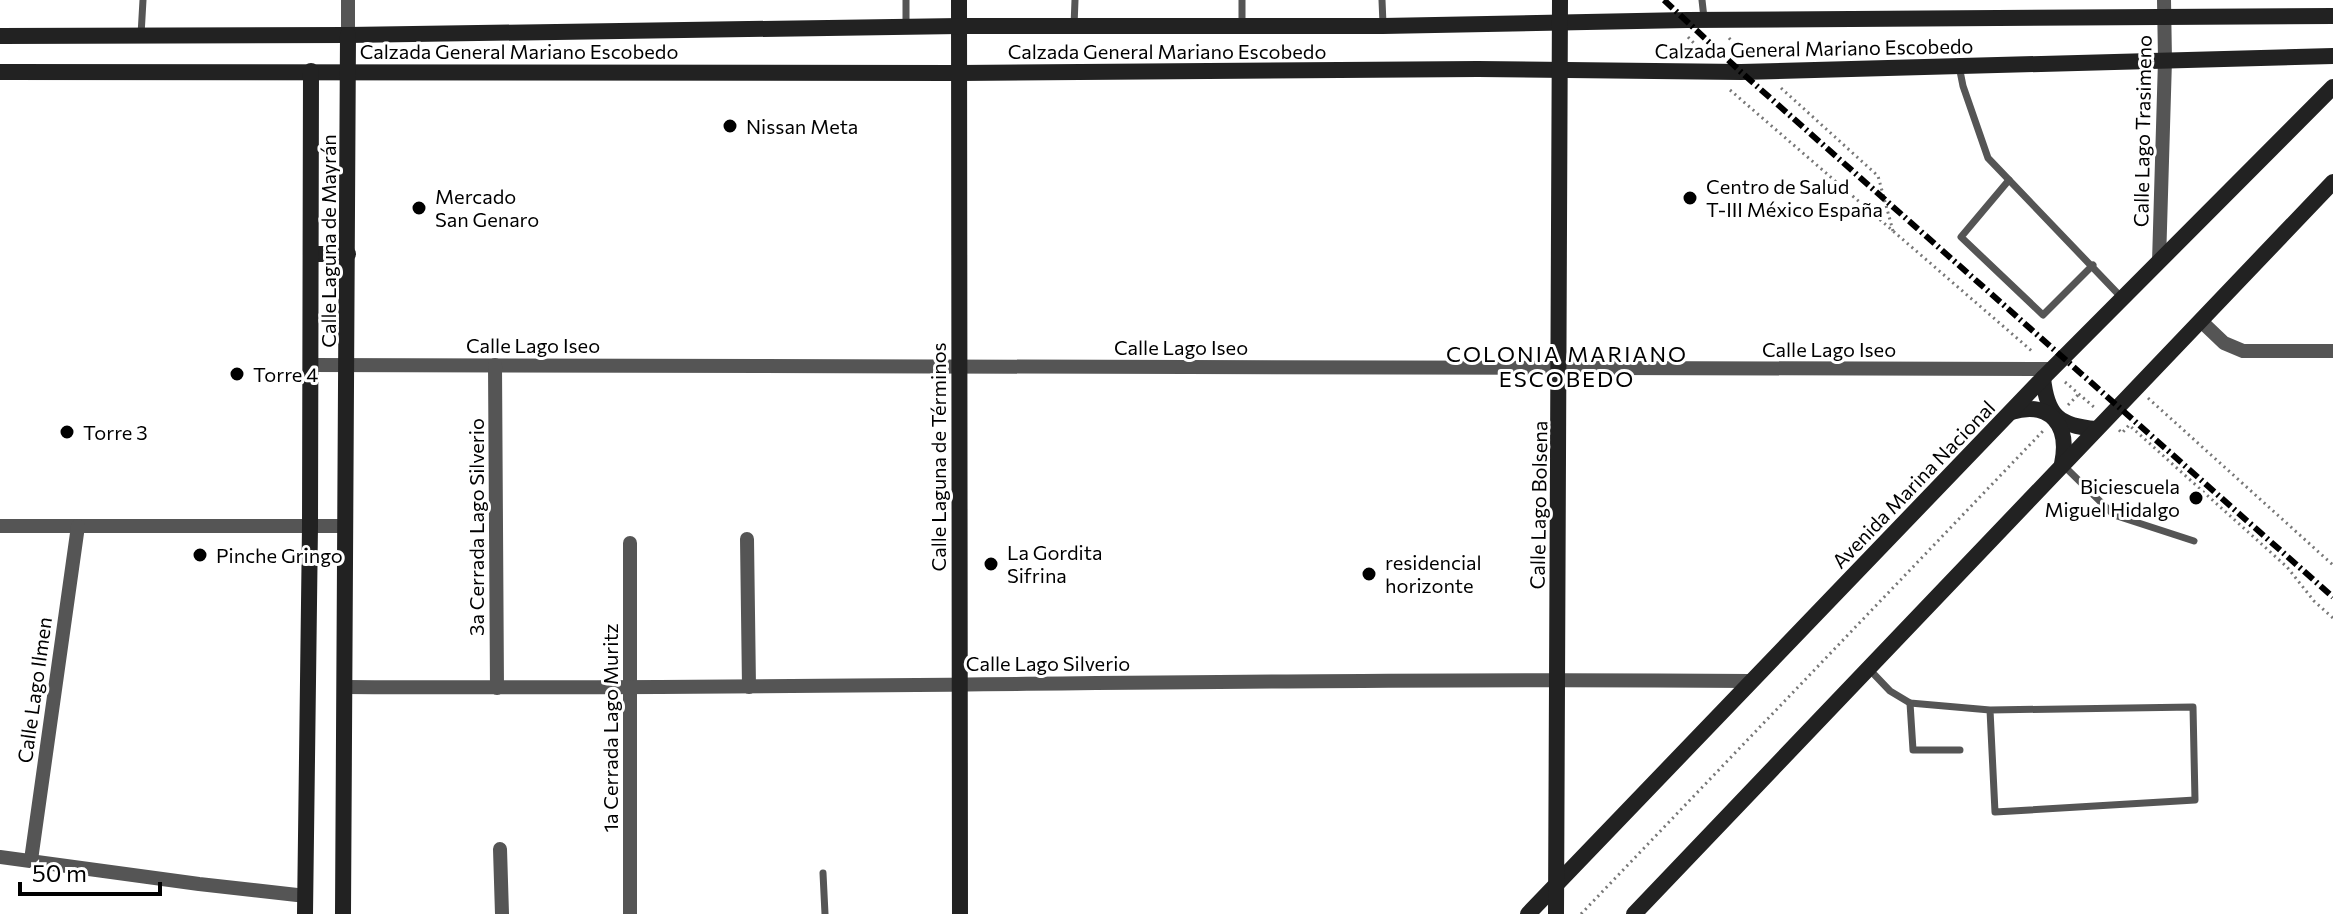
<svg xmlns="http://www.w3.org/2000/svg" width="2333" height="914" font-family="Commissioner,sans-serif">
  <rect width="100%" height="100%" fill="#fff"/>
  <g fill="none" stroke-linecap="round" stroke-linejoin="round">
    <g stroke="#777" stroke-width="3" stroke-dasharray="2 4" stroke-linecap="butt">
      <path d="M 1688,37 L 1705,55"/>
      <path d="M 1729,38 L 1737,47"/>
      <path d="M 1781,88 L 1878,176 L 1893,231"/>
      <path d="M 1730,90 L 2033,352"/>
      <path d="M 2065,382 L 2095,408"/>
      <path d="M 2148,398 L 2333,565"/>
      <path d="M 2068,405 L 2079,394"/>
      <path d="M 2119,430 L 2122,433 L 2129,425 L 2287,567 L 2314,601 L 2333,618"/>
      <path d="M 1581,914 L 2043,431"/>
    </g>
    <g stroke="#555" stroke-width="7">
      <path d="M 906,0 L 906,26"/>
      <path d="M 1242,0 L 1242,24"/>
      <path d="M 1382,0 L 1383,24"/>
      <path d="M 1702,0 L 1704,18"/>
      <path d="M 1074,26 L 1075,0"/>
      <path d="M 141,35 L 143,0"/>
      <path d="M 1959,66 L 1963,86 L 1988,158 L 2122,298"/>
      <path d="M 2009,180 L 1961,237 L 2043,315 L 2093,265"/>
      <path d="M 2064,466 L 2114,515 L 2194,541"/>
      <path d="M 1869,669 L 1890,691 L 1910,703 L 1990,710 L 2193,707 L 2195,800 L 1995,812 L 1990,710"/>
      <path d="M 1910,703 L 1913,750 L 1960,750"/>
      <path d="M 823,873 L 825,914"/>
    </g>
    <g stroke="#555" stroke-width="14">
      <path d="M 348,0 L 348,35"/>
      <path d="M 2159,262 L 2165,60 L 2164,0"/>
      <path d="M 2202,322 L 2224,343 L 2243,351 L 2333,351"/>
      <path d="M 311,365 L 2051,369"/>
      <path d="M 495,365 L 497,688"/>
      <path d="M 0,526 L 346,526"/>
      <path d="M 747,539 L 749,687"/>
      <path d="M 630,543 L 630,914"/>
      <path d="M 346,687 C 814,690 1282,677 1750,681"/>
      <path d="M 500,849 L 502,914"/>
      <path d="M 0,857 L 199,884 L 306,896"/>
      <path d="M 31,860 L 78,526"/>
    </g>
    <g stroke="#222" stroke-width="16">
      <path d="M 959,0 L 960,914"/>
      <path d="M 0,36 L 348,35 L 959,26 L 1383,26 L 1687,20 L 2333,16"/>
      <path d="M 0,72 L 959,73 L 1478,69 L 1741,72 L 2333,56"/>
      <path d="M 311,254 L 348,254"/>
      <path d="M 2043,378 C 2047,415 2058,426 2096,429"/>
      <path d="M 2011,412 C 2051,400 2070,426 2062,464"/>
      <path d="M 305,914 L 310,526 L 311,71"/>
      <path d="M 343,914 L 348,35"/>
      <path d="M 1528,914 L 2043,378 L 2333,87"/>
      <path d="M 1556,914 L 1560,0"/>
      <path d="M 1634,914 L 2333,182"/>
    </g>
    <path stroke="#000" stroke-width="6" stroke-dasharray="12 4 2 4" stroke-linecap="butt" d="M 1664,0 L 1741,72 L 2333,597"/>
  </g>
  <g fill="#000" stroke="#fff" stroke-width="3">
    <circle cx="730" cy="126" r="8"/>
    <circle cx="1690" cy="198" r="8"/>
    <circle cx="419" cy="208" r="8"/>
    <circle cx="237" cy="374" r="8"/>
    <circle cx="67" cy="432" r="8"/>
    <circle cx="2196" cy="498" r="8"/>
    <circle cx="200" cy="555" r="8"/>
    <circle cx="991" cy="564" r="8"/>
    <circle cx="1369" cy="574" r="8"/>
  </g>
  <g text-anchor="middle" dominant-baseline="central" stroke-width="6" stroke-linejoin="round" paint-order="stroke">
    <g font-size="20" fill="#000" stroke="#fff">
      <text transform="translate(1814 48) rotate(-1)">Calzada General Mariano Escobedo</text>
      <text x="519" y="51">Calzada General Mariano Escobedo</text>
      <text x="1167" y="51">Calzada General Mariano Escobedo</text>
      <text transform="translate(2142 131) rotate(-89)">Calle Lago Trasimeno</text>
      <text transform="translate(328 241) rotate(-90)">Calle Laguna de Mayrán</text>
      <text x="533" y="345">Calle Lago Iseo</text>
      <text x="1181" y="347">Calle Lago Iseo</text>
      <text x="1829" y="349">Calle Lago Iseo</text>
      <text transform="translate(938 457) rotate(-90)">Calle Laguna de Términos</text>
      <text transform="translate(1913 484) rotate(-46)">Avenida Marina Nacional</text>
      <text transform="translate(1538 505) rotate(-89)">Calle Lago Bolsena</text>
      <text transform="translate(476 527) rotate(-90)">3a Cerrada Lago Silverio</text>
      <text x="1048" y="663">Calle Lago Silverio</text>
      <text transform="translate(34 690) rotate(-82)">Calle Lago Ilmen</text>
      <text transform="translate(610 728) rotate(-90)">1a Cerrada Lago Muritz</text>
    </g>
    <g font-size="20" fill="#000" stroke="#fff" text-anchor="start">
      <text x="746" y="126">Nissan Meta</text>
      <text x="1706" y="186">Centro de Salud<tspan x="1706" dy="23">T-III México España</tspan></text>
      <text x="435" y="196">Mercado<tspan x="435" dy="23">San Genaro</tspan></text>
      <text x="253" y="374">Torre 4</text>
      <text x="83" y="432">Torre 3</text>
      <text x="2180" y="486" text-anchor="end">Biciescuela<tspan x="2180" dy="23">Miguel Hidalgo</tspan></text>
      <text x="1007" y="552">La Gordita<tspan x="1007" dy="23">Sifrina</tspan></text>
      <text x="216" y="555">Pinche Gringo</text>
      <text x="1385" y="562">residencial<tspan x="1385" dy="23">horizonte</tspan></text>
    </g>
    <g font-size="22" letter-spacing="2" fill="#000" stroke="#fff">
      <text x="1567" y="353">COLONIA MARIANO<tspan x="1567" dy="25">ESCOBEDO</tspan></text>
    </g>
  </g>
  <path d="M20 882v12h140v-12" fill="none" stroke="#000000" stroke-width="4"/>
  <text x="32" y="882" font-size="24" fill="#000000" stroke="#ffffff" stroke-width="6" paint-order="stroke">50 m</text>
</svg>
